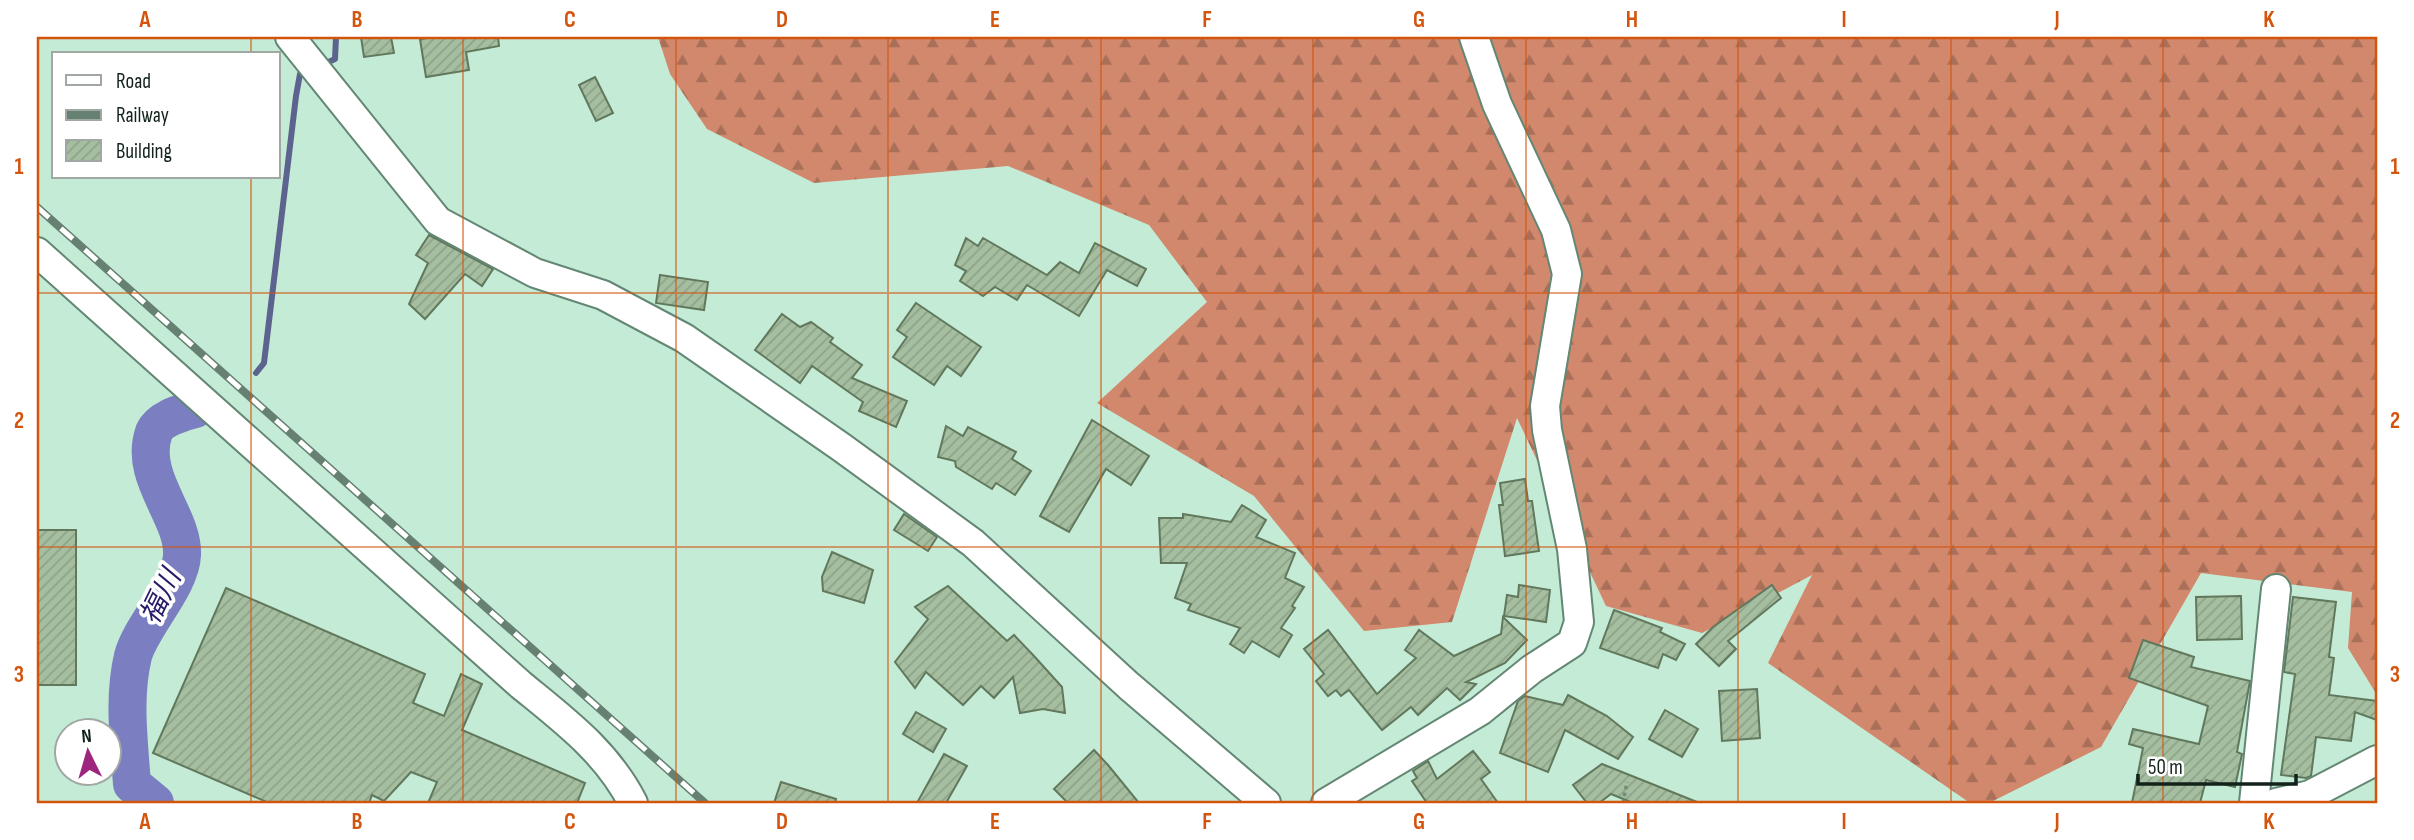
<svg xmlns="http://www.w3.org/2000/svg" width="2414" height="840" font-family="'Sofia Sans Condensed','Noto Sans JP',sans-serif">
  <defs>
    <pattern id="forest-firs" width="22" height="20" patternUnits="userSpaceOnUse" patternTransform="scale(1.75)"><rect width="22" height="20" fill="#d2886d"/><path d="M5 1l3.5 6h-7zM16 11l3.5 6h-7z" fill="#a96f59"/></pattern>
    <pattern id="building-hatch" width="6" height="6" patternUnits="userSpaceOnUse" patternTransform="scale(1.75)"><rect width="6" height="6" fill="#a5bea0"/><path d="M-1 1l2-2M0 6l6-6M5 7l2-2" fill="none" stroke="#8da389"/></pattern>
  </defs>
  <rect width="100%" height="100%" fill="#c4ebd5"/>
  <path fill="url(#forest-firs)" d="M 658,37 L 2377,37 L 2377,695 L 2348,648 L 2352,592 L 2201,573 L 2101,747 L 1989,803 L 1970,803 L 1768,663 L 1812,575 L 1702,633 L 1606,606 L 1517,418 L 1452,622 L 1364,631 L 1254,496 L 1097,403 L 1207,302 L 1149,225 L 1008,166 L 814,183 L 707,129 L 670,74 Z"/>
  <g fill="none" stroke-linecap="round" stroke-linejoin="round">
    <g stroke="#5c638f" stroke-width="6">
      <path d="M 322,65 L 335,59 L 336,37"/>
      <path d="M 256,373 L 264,363 L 296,96 L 300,74 L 309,70"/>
    </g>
    <path stroke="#7b7fc1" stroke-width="38" d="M 155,803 L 132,784 C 129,742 123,697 133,656 C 141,626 181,586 182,555 C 184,516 138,477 154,432 C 160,418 182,413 195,409"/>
  </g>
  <g fill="url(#building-hatch)" stroke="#61785d" stroke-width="2">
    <path d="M 361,37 L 391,37 L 394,53 L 364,57 Z"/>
    <path d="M 436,37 L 498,37 L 499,46 L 466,52 L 469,70 L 426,77 L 420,39 Z"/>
    <path d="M 595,77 L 613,113 L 596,121 L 579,85 Z"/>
    <path d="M 429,235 L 493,269 L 482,286 L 465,274 L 425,319 L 409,304 L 428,263 L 416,255 Z"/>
    <path d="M 966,238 L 978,246 L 983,238 L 1047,275 L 1060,262 L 1079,273 L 1095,243 L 1146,269 L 1137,286 L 1107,270 L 1079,316 L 1027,285 L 1017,300 L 995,287 L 983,296 L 960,281 L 966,271 L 955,265 Z"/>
    <path d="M 660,275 L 708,282 L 704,310 L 656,303 Z"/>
    <path d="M 916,303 L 981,347 L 961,376 L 947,366 L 934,385 L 893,357 L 907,337 L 897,330 Z"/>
    <path d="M 782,314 L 800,327 L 811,322 L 833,338 L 830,342 L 862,365 L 852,378 L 907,401 L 896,427 L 859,411 L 863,402 L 812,366 L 800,383 L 755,350 Z"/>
    <path d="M 1092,420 L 1149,456 L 1131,485 L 1106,469 L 1069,532 L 1040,516 Z"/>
    <path d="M 946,426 L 963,436 L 968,427 L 1016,452 L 1012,459 L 1031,471 L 1015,495 L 996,483 L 992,489 L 956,467 L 955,461 L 938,457 Z"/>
    <path d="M 1525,479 L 1528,501 L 1532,501 L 1539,551 L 1505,556 L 1499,505 L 1503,505 L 1500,483 Z"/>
    <path d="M 1242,505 L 1266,520 L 1256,537 L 1295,553 L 1285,578 L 1304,587 L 1292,606 L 1295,608 L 1281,628 L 1292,635 L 1279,657 L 1252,641 L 1244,653 L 1230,644 L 1240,628 L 1188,610 L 1191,604 L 1175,598 L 1187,563 L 1161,563 L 1159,518 L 1183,518 L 1183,514 L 1231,522 Z"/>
    <path d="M 904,514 L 937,537 L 928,551 L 894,530 Z"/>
    <rect x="37" y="530" width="39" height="155"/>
    <path d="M 832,552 L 873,570 L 864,603 L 823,591 L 822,577 Z"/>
    <path d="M 1519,585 L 1550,590 L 1546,622 L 1504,616 L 1507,595 L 1518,597 Z"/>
    <path d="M 1772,585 L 1781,598 L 1728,641 L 1736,649 L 1719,666 L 1696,644 L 1713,627 Z"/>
    <path d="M 948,586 L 1007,641 L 1014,635 L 1034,656 L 1062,687 L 1065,713 L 1043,709 L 1020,713 L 1013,677 L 994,698 L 981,686 L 963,705 L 926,672 L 915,688 L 895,662 L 928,619 L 915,607 Z"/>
    <path d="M 226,588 L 425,674 L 413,703 L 444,716 L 461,674 L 482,684 L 462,730 L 585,783 L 577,803 L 428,803 L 437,782 L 411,772 L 384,801 L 372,795 L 369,803 L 269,803 L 153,753 Z"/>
    <path d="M 2241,596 L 2242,639 L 2197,640 L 2196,597 Z"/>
    <path d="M 2293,597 L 2336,602 L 2329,657 L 2334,658 L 2329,695 L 2377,701 L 2377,720 L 2355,712 L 2351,741 L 2316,737 L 2311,776 L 2306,778 L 2281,775 L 2295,674 L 2284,672 Z"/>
    <path d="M 1614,610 L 1662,628 L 1660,632 L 1685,644 L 1676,660 L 1663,654 L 1658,668 L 1600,648 Z"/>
    <path d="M 1503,617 L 1527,640 L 1505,663 L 1466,682 L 1476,684 L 1460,700 L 1447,688 L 1418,715 L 1411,707 L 1382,730 L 1349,690 L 1341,696 L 1336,690 L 1328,696 L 1316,681 L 1324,674 L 1304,649 L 1328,630 L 1377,694 L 1416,658 L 1405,650 L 1419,630 L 1454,656 L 1501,634 Z"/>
    <path d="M 2143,640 L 2194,657 L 2191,667 L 2250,681 L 2237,752 L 2242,754 L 2235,787 L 2206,780 L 2200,803 L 2132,803 L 2143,748 L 2129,744 L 2133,729 L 2199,744 L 2208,706 L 2129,678 Z"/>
    <path d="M 1757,689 L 1760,738 L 1722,741 L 1719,691 Z"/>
    <path d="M 1568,695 L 1607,716 L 1633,737 L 1618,759 L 1565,730 L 1548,772 L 1500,753 L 1518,701 L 1525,696 L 1563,705 Z"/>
    <path d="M 1665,710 L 1698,729 L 1682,757 L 1649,739 Z"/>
    <path d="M 916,712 L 946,729 L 933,752 L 903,734 Z"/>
    <path d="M 1094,750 L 1108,765 L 1139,803 L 1068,803 L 1054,789 Z"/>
    <path d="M 1473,751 L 1490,772 L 1481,779 L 1498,803 L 1427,803 L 1412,781 L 1417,778 L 1413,771 L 1428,761 L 1437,779 Z"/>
    <path d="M 944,754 L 967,766 L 946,803 L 917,803 Z"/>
    <path d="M 1602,764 L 1697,802 L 1697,803 L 1633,803 L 1611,794 L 1599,803 L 1587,803 L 1573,785 Z"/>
    <path d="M 781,782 L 836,799 L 835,803 L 774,803 Z"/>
  </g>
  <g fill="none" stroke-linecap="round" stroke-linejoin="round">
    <defs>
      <g id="minor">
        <path d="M 290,37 L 438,221 L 535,273 L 603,295 L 684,338 L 841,447 L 973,543 L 1129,686 L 1266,803"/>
        <path d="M 37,252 L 521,685 C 565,721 607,752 633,803"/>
        <path d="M 1326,803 L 1480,711 L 1532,669 L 1572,643 L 1579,622 L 1572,549 L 1547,430 L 1545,406 L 1567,274 L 1556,230 L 1497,104 L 1474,37"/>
        <path d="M 2254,803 L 2276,589"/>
        <path d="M 2276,803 L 2310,795 L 2377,760"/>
      </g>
    </defs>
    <use href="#minor" stroke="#648774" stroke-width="32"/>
    <path stroke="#708c7c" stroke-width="3.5" stroke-dasharray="3.5 3.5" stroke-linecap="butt" d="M 1623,803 L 1627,782"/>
    <use href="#minor" stroke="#fff" stroke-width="28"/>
    <defs>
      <path id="rail" d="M 37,207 L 705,803"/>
    </defs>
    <use href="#rail" stroke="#668072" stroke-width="8"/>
    <use href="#rail" stroke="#fff" stroke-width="5" stroke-dasharray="16" stroke-linecap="butt"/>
  </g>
  <path fill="none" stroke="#d3540d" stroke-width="2" stroke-opacity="0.55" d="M 251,37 L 251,54M 463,37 L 463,803M 676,37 L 676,803M 888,37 L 888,803M 1101,37 L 1101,803M 1313,37 L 1313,803M 1526,37 L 1526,803M 1738,37 L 1738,803M 1951,37 L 1951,803M 2163,37 L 2163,803M 251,177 L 251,803M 37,293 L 2377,293M 37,547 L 2377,547"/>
  <g text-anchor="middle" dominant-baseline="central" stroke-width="7" stroke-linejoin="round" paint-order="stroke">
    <g font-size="28" font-style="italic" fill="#261c6a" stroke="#fff">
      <text transform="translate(161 597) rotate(-64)">福川</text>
    </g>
  </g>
  <rect width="2414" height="840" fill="none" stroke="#ffffff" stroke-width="77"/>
  <rect x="52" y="52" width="228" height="126" fill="#ffffff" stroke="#a1a7a3" stroke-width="2"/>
  <rect x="66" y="75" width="35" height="10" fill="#ffffff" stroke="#a1a7a3" stroke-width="2"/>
  <text x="116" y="88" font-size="21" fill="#13221a">Road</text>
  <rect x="66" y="110" width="35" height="10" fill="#668072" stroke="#a1a7a3" stroke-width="2"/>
  <text x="116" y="122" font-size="21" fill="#13221a">Railway</text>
  <rect x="66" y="140" width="35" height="21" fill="url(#building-hatch)" stroke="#a1a7a3" stroke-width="2"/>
  <text x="116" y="158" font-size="21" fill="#13221a">Building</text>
  <g transform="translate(88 752) rotate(355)"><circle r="33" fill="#ffffff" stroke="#a1a7a3" stroke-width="2"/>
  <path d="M0-5L12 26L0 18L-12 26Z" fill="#9d257e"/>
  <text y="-10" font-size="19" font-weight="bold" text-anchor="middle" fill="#13221a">N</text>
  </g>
  <path d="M2138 774v10h158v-10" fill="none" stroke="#13221a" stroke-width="3.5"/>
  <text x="2148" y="774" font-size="21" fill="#13221a" stroke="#ffffff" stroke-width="5" paint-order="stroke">50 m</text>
  <rect x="38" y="38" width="2338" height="764" fill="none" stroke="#d3540d" stroke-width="2.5"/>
  <g font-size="23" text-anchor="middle" font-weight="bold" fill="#d3540d">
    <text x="145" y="27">A</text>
    <text x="357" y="27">B</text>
    <text x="570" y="27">C</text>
    <text x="782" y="27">D</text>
    <text x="995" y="27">E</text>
    <text x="1207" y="27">F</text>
    <text x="1419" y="27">G</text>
    <text x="1632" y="27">H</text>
    <text x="1844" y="27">I</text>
    <text x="2057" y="27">J</text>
    <text x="2269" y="27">K</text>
    <text x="19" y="174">1</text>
    <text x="2395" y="174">1</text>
    <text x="19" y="428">2</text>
    <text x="2395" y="428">2</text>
    <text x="19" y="682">3</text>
    <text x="2395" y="682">3</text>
    <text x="145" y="829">A</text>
    <text x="357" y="829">B</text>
    <text x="570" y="829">C</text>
    <text x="782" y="829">D</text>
    <text x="995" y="829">E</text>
    <text x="1207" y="829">F</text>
    <text x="1419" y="829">G</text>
    <text x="1632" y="829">H</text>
    <text x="1844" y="829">I</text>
    <text x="2057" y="829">J</text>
    <text x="2269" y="829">K</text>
  </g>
</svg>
